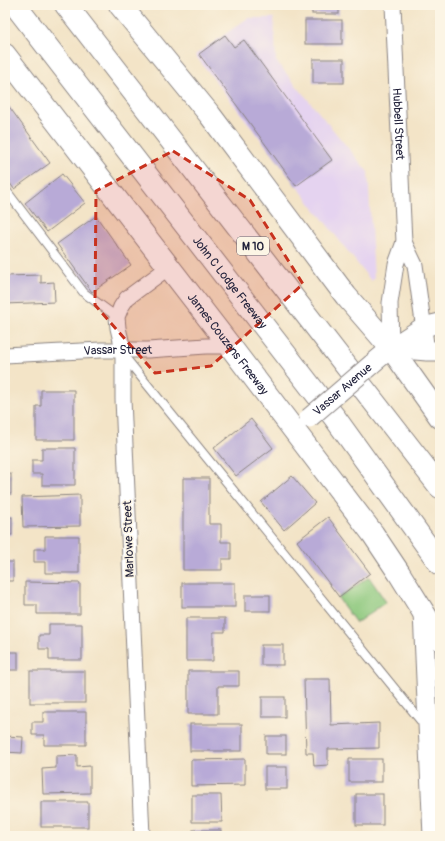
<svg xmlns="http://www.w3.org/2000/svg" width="445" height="841" font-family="Pangolin,sans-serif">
  <rect width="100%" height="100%" fill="#fcf5e5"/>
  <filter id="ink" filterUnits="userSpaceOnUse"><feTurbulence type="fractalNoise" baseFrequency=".025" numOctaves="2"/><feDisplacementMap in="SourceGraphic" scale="8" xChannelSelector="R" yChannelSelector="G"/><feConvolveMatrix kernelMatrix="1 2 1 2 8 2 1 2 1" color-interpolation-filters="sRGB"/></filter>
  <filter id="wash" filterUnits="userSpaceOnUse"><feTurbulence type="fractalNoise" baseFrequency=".012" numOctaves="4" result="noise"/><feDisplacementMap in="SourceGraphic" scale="16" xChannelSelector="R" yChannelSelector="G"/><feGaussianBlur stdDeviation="0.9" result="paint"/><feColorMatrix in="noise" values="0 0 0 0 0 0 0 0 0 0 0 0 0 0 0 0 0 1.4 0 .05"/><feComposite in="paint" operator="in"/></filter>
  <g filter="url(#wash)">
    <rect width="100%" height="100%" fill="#f3e4c7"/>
    <path fill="#e5d3f0" d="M 248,18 L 274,18 L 276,61 L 368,172 L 374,279 L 371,281 L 195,55 Z"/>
    <path fill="#8cc87d" stroke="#57755c" d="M 369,577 L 386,602 L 356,623 L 338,598 Z"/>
    <g id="blocks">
      <g fill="#b8aad7">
        <rect x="312" y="5" width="27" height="9"/>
        <rect x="305" y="20" width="37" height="24"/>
        <path d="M 225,35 L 234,47 L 244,40 L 332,160 L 296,186 L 199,54 Z"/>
        <rect x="313" y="59" width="31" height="24"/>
        <path d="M 5,101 L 50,163 L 14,189 L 5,176 Z"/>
        <path d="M 62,174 L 85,203 L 47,232 L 25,203 Z"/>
        <path d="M 96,216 L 131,265 L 92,292 L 57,244 Z"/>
        <path d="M 41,275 L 41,283 L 54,282 L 55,302 L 5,304 L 5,276 Z"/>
        <path d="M 41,390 L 74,390 L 74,440 L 36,440 L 36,406 L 41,406 Z"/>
        <path d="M 251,419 L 273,448 L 236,476 L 214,448 Z"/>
        <path d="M 42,448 L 75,448 L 75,485 L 42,485 L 42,474 L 32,474 L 32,460 L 42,460 Z"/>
        <rect x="5" y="474" width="6" height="20"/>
        <path d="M 292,476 L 315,503 L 284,530 L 261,502 Z"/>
        <path d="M 183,478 L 209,478 L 209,524 L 221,524 L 221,542 L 231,542 L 231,559 L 222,559 L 222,570 L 183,570 Z"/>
        <path d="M 80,495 L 80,526 L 23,527 L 22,497 Z"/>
        <rect x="5" y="517" width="7" height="18"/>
        <path d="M 328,517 L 370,573 L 339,597 L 297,541 Z"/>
        <path d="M 45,536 L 79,536 L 79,573 L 45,573 L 45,562 L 34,562 L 34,549 L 45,549 Z"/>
        <rect x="5" y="562" width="8" height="19"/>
        <path d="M 25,582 L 80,583 L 80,614 L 37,614 L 37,605 L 25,605 Z"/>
        <rect x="182" y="583" width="53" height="24"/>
        <rect x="245" y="595" width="25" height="16"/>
        <path d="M 186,618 L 225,618 L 225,632 L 213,632 L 213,661 L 186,661 Z"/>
        <path d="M 49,624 L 82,624 L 82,660 L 49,660 L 49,649 L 39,649 L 39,635 L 49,635 Z"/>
        <rect x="261" y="645" width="22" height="20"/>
        <rect x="5" y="652" width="13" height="18"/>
        <rect x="30" y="671" width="55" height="32"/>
        <path d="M 188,671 L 239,671 L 239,686 L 218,686 L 218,714 L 188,714 Z"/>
        <path d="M 304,679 L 330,679 L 331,725 L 379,723 L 379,748 L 328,749 L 328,765 L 314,766 L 313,753 L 306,753 Z"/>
        <rect x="262" y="697" width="23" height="20"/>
        <path d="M 43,712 L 86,712 L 86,745 L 44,745 L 44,735 L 32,735 L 32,722 L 43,722 Z"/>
        <rect x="190" y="724" width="52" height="27"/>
        <path d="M 5,736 L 23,737 L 22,753 L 5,752 Z"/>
        <rect x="266" y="736" width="20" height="18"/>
        <path d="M 77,755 L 77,767 L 90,766 L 90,793 L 43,794 L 42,769 L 56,768 L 56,756 Z"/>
        <path d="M 245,759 L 245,785 L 191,786 L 191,760 Z"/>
        <rect x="349" y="759" width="33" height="23"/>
        <rect x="265" y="767" width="22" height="22"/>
        <rect x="356" y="794" width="27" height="31"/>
        <path d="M 192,795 L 221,795 L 222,822 L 192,822 Z"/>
        <rect x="41" y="802" width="47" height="25"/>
        <rect x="193" y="830" width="28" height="6"/>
      </g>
    </g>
  </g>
  <g filter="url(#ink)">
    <use href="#blocks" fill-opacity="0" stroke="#8a8381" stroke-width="1"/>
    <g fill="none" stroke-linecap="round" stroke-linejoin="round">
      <defs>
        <g id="service">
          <path d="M 5,189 L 84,293 L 117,317"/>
          <path d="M 124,356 L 425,726"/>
        </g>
        <g id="minor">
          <path id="s1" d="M 393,5 L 404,242 L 415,265 L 427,351"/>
          <path d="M 391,348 L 390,303 L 396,264 L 404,242"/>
          <path id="s2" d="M 5,355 L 101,350 L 148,350 L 206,346 L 230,346"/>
          <path d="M 142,836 L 123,399 L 123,349 L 118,328 L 117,317 L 121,307 L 127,298 L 169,267"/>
        </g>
        <g id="tertiary">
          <path d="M 391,348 L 427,351 L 440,351"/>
          <path d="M 372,364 L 391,348 L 423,327 L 440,323"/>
          <path d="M 423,612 L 433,836"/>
        </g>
        <g id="secondary">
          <path d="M 120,5 L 210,115 L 346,296 L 391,348 L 440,417"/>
          <path id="s3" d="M 5,55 L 230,346 L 373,534 L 399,573 L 440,639"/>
        </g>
        <g id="motorway">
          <path id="s4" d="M 15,5 L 335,418 L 440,564"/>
          <path d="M 66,5 L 440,487"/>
        </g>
      </defs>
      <use href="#service" stroke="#8a8381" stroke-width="10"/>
      <use href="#minor" stroke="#8a8381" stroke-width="17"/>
      <use href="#tertiary" stroke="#8a8381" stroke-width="21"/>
      <use href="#secondary" stroke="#8a8381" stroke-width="24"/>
      <use href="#motorway" stroke="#8a8381" stroke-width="24"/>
      <use href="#service" stroke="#fff" stroke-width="8"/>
      <use href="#minor" stroke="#fff" stroke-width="15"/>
      <use href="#tertiary" stroke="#fff" stroke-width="19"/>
      <use href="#secondary" stroke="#fff" stroke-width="22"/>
      <use href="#motorway" stroke="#fff" stroke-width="22"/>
      <defs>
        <g id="tertiary-bridge">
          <path id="s5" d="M 309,418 L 372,364"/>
        </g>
      </defs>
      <use href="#tertiary-bridge" stroke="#8a8381" stroke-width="21" stroke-linecap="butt"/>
      <use href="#tertiary-bridge" stroke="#fff" stroke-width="19"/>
    </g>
  </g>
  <path fill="#c8321e" fill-opacity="0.2" stroke="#c8321e" stroke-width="3" stroke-dasharray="8 5" stroke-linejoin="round" d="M 173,151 L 250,200 L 303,284 L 211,366 L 155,373 L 95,305 L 96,191 Z"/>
  <g text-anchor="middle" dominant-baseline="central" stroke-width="3" stroke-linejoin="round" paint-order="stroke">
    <rect fill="#fcf5e5" stroke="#63616e" stroke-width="1" x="237" y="237" width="32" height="18" rx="3"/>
    <g font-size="11" font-weight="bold" fill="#22223b">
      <text x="253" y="246">M 10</text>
    </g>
    <g font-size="12" fill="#22223b" stroke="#fcf5e5">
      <text stroke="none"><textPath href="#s1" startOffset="119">Hubbell Street</textPath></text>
      <text stroke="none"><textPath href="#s4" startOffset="351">John C Lodge Freeway</textPath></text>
      <text stroke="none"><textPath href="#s3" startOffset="365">James Couzens Freeway</textPath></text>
      <text stroke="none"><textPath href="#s2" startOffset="113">Vassar Street</textPath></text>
      <text stroke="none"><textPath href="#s5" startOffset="44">Vassar Avenue</textPath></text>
      <text transform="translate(129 539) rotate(-92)">Marlowe Street</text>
    </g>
  </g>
  <rect width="445" height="841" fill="none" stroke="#fcf5e5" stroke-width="20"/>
</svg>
